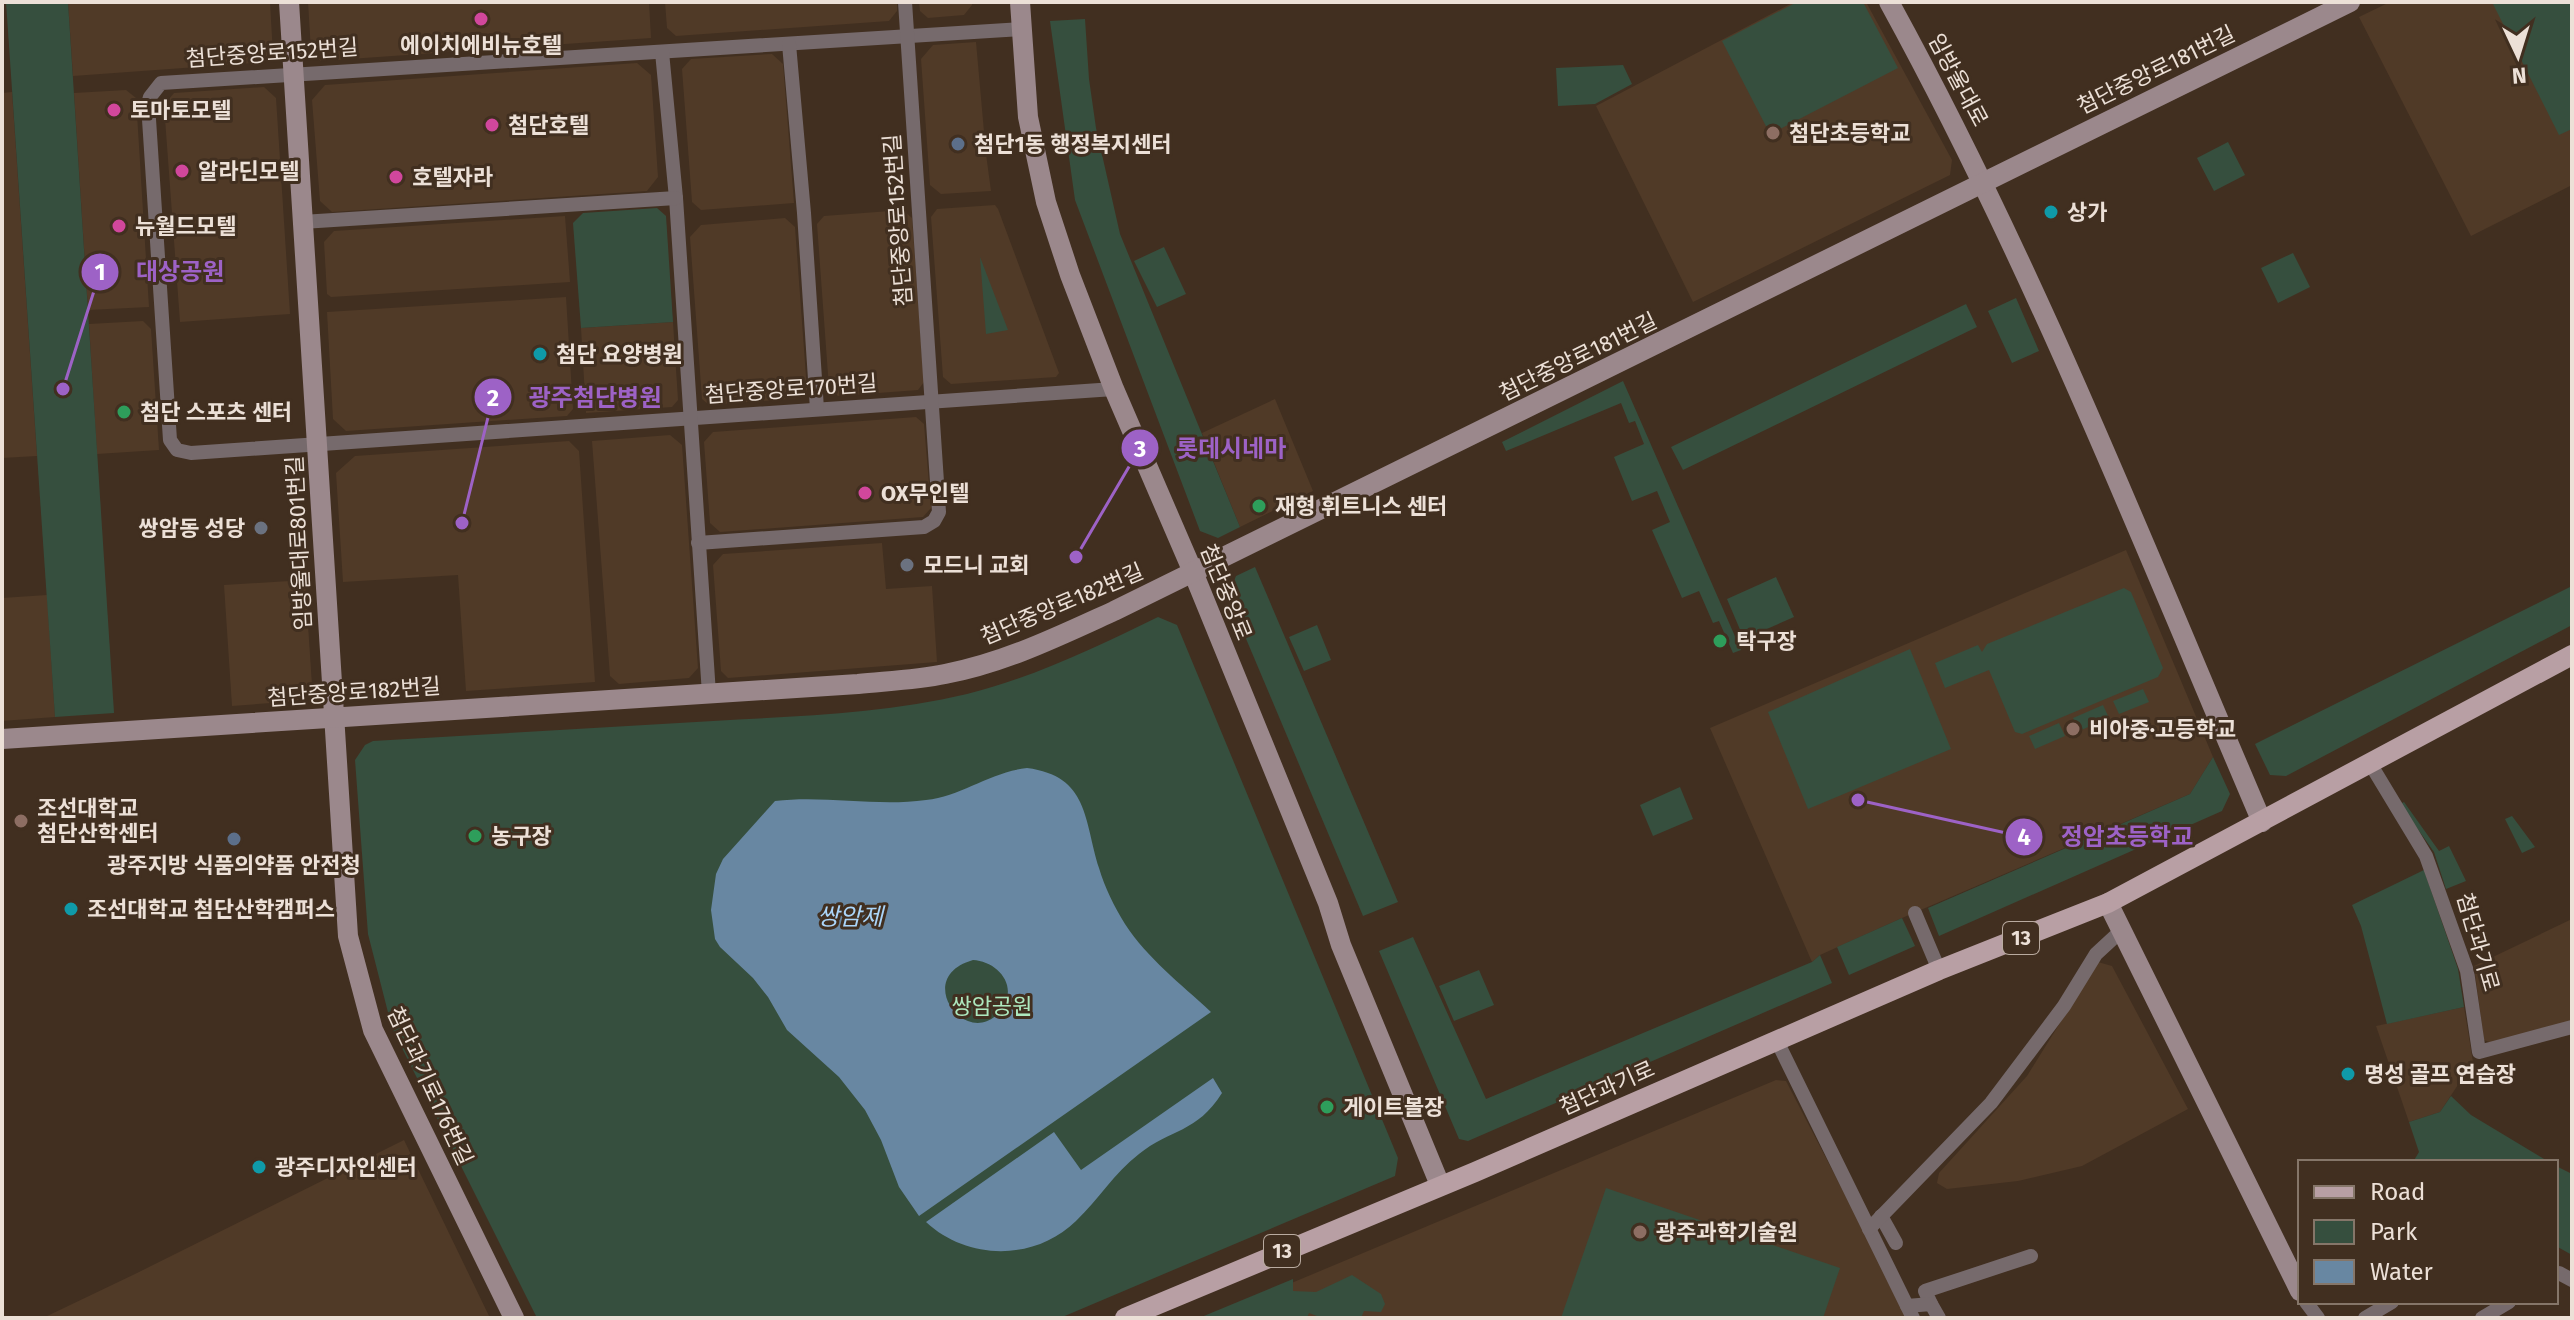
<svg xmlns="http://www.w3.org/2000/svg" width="2574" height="1320" font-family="'Fira Sans','Noto Sans KR',sans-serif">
  <rect width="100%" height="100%" fill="#412f20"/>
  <g fill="#503a27">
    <path d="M 68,2 L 270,2 L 273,55 L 267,62 L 73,76 Z"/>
    <path d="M 308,2 L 649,2 L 651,38 L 321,61 L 311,52 Z"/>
    <path d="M 665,2 L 897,2 L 897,11 L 889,21 L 676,36 L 667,28 Z"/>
    <path d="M 919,2 L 972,2 L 972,5 L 964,15 L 928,18 L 920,11 Z"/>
    <path d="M 1794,2 L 1866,2 L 1952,160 L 1950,175 L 1693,302 L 1596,106 Z"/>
    <path d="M 2390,2 L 2572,2 L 2572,185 L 2471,236 L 2359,17 Z"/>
    <path d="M 976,42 L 986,154 L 991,191 L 941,194 L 930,185 L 921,59 L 933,45 Z"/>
    <path d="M 772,54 L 783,64 L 794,203 L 701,210 L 692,202 L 682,69 L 691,59 Z"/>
    <path d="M 637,63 L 651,75 L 658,177 L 647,191 L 332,212 L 320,201 L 312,100 L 325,85 Z"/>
    <path d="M 264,87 L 276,98 L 290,314 L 180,322 L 164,105 L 174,93 Z"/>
    <path d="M 126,90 L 136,98 L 149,307 L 88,310 L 74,93 Z"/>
    <path d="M 12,92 L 37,456 L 2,458 L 2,93 Z"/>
    <path d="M 995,205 L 998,209 L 1059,373 L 1056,377 L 951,384 L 943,377 L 931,217 L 937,209 Z"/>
    <path d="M 903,210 L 912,218 L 924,382 L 918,390 L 838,396 L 829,388 L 817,224 L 824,216 Z"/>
    <path d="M 565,216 L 570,282 L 331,297 L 327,294 L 324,242 L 334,231 Z"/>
    <path d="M 785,218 L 795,227 L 807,390 L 801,398 L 709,405 L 702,399 L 690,237 L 701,225 Z"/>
    <path d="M 566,297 L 573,409 L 567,416 L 346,431 L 333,419 L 327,312 Z"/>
    <path d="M 143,321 L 151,329 L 159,450 L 97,454 L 89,324 Z"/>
    <path d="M 673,322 L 678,400 L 672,407 L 586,413 L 581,328 Z"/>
    <path d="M 1275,399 L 1313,491 L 1240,527 L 1202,433 Z"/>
    <path d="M 916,417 L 924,424 L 931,508 L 923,517 L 720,532 L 710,523 L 704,442 L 713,432 Z"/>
    <path d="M 670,435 L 682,445 L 698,668 L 689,678 L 619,684 L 610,676 L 592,441 Z"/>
    <path d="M 569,441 L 579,451 L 595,682 L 466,691 L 458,575 L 343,582 L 336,473 L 355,456 Z"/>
    <path d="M 882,543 L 886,589 L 932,586 L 937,662 L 728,678 L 721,671 L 713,565 L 723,554 Z"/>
    <path d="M 2126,550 L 2213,757 L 2190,794 L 1902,918 L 1820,955 L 1812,962 L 1710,728 Z"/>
    <path d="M 305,580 L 312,685 L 297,701 L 232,706 L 224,585 Z"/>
    <path d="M 47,595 L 55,717 L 2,721 L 2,598 Z"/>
    <path d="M 2572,919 L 2572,1021 L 2492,1043 L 2484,1040 L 2474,966 Z"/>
    <path d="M 2098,962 L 2112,966 L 2188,1109 L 2082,1166 L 2018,1181 L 1947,1189 L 1937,1183 L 1939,1173 L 2027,1076 Z"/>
    <path d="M 2464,1007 L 2473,1062 L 2440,1112 L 2409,1122 L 2376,1026 Z"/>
    <path d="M 1776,1080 L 1786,1081 L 1909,1318 L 1208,1318 Z"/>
    <path d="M 404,1140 L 490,1318 L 43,1318 L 135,1274 Z"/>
  </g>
  <g fill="#364f3e">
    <path d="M 6,2 L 68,2 L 114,713 L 55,717 Z"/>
    <path d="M 1797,2 L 1863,2 L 1898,68 L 1770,134 L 1722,41 Z"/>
    <path d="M 2492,2 L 2572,2 L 2572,129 L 2559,135 Z"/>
    <path d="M 1085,19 L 1089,79 L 1096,128 L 1120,234 L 1240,527 L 1218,538 L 1200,531 L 1075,200 L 1050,21 Z"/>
    <path d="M 1623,65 L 1632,84 L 1595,104 L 1558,106 L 1556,68 Z"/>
    <path d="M 2228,142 L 2245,175 L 2214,191 L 2197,158 Z"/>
    <path d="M 657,208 L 666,216 L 673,322 L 581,328 L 573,223 L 583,213 Z"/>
    <path d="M 1164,247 L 1186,294 L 1157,307 L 1134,261 Z"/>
    <path d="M 2293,253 L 2310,287 L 2278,303 L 2261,268 Z"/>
    <path d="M 980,257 L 1008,330 L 986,334 Z"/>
    <path d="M 2016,298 L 2039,351 L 2012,363 L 1988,311 Z"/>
    <path d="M 1966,304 L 1977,327 L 1683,470 L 1671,447 Z"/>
    <path d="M 1623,381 L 1741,650 L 1733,653 L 1719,621 L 1713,623 L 1699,591 L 1682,598 L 1652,530 L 1670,522 L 1657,491 L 1632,501 L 1614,457 L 1644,444 L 1635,421 L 1629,423 L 1621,403 L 1506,451 L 1502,442 Z"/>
    <path d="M 1255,567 L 1398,902 L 1363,916 L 1228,596 L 1236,576 Z"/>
    <path d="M 1776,577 L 1794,617 L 1744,639 L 1727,599 Z"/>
    <path d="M 2572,586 L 2572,625 L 2286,776 L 2270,775 L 2255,744 Z"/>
    <path d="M 2124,588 L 2131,592 L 2163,668 L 2158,677 L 2022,734 L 2015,732 L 1989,670 L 1945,688 L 1935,663 L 1978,645 L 1982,652 L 1987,644 Z"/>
    <path d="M 1158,617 L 1177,625 L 1398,1158 L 1395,1176 L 1060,1318 L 537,1318 L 392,1028 L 368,934 L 355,760 L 365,745 L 373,741 C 487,734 600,728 713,721 C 798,716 884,714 967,694 C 1035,677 1096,647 1158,617 Z"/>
    <path d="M 1317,625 L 1331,660 L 1304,671 L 1289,637 Z"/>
    <path d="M 1910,649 L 1951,749 L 1808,809 L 1768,712 Z"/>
    <path d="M 2143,689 L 2149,702 L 2119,714 L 2113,701 Z"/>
    <path d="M 2103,705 L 2109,718 L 2079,731 L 2073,718 Z"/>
    <path d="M 2059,723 L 2065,736 L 2035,749 L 2029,736 Z"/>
    <path d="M 2213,757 L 2230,794 L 2222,811 L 1939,936 L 1928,908 L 2190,794 Z"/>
    <path d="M 1680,787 L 1693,819 L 1653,836 L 1640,805 Z"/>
    <path d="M 2404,802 L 2439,851 L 2449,846 L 2466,881 L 2446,889 L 2434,852 L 2400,804 Z"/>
    <path d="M 2512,816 L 2535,847 L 2522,853 L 2505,819 Z"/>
    <path d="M 2424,870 L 2458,969 L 2464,1007 L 2387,1024 L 2361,926 L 2352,905 Z"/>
    <path d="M 1902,918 L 1915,946 L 1849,975 L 1837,947 Z"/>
    <path d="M 1413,937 L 1486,1099 L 1812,962 L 1820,955 L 1832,983 L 1468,1141 L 1459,1139 L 1379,951 Z"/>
    <path d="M 1479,970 L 1494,1005 L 1454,1021 L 1439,986 Z"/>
    <path d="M 2451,1096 L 2471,1115 L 2549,1162 L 2413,1162 L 2419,1152 L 2409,1122 L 2440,1112 Z"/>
    <path d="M 2556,1166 L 2572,1174 L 2572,1255 L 2556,1246 Z"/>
    <path d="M 1606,1188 L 1840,1268 L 1823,1318 L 1561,1318 Z"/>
    <path d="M 1352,1275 L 1381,1294 L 1385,1304 L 1381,1312 L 1364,1311 L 1361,1318 L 1322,1318 L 1309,1313 L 1307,1318 L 1199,1318 L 1293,1279 L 1293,1291 L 1316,1292 Z"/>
  </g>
  <g fill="#6887a2" fill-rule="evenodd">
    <path d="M 1027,768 C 1089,776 1084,820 1099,868 C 1105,888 1114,906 1125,924 C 1148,959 1180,983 1211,1012 L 919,1216 L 899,1187 L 881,1140 L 865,1110 L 839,1077 L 787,1030 L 768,997 L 753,978 L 720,947 L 715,939 L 711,910 L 716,874 L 723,859 L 775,801 C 825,795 876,807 926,800 C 962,796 990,772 1027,768 ZM 973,960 C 996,961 1018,984 1003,1007 C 971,1056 909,978 973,960 Z"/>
    <path d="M 1213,1078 L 1222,1093 C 1197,1133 1170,1129 1139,1154 C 1114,1173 1099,1199 1076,1221 C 1035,1261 968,1261 926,1222 L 1054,1132 L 1081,1170 Z"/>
  </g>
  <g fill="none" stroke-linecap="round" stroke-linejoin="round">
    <g stroke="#766a6c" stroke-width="14">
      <path d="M 1021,29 L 161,83 L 150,97 L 148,104 L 170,440 L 177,450 L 191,453 L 1114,389"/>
      <path d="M 789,44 L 804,213 L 817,409"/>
      <path d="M 662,52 L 676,198 L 709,694"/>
      <path d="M 302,222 L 676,198"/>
      <path d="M 698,543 L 924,527 L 934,521 L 939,512 L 905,2"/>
      <path d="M 2371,765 L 2426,856 L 2467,971 L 2479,1052 L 2572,1027"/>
      <path d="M 1915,913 L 1939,970"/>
      <path d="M 1776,1039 L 1913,1318"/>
      <path d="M 1881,1216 L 1896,1243"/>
      <path d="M 1869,1229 L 1991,1103 L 2064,1006 L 2096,954 L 2122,930"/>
      <path d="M 2556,1275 L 2559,1273 L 2572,1280"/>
      <path d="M 2306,1302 L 2318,1318"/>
      <path d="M 1931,1304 L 1925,1291 L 2031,1256"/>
      <path d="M 1907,1306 L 1931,1304 L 1939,1318"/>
      <path d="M 2365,1318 L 2392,1302"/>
      <path d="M 2482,1318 L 2509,1302"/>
    </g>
    <g stroke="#9b888c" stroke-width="20">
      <path d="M 289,2 L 348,936 L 373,1030 L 514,1318"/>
      <path d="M 1020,2 L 1028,117 L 1046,202 L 1070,275 L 1114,389 L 1193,572 L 1328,903 L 1341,945 L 1440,1185"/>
      <path d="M 1889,2 C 2034,266 2144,546 2262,822"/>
      <path d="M 2,739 L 858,684 C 887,681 916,680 945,674 C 1004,663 1059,636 1114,611 L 2350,2"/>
      <path d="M 2108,903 L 2300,1291"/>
    </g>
    <path stroke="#b89fa4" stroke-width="20" d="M 1125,1318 L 1475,1172 L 1939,970 L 2108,903 L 2572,655"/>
  </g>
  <g fill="#d1479c" stroke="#412f20" stroke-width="3">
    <circle cx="481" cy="19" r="8"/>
    <circle cx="114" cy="110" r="8"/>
    <circle cx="492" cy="125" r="8"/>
    <circle cx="182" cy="171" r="8"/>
    <circle cx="396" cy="177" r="8"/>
    <circle cx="119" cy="226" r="8"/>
    <circle cx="865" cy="493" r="8"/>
  </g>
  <g fill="#8d6e63" stroke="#412f20" stroke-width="3">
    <circle cx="1773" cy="133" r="8"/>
    <circle cx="2073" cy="729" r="8"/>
    <circle cx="21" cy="821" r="8"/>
    <circle cx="1640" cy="1232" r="8"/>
  </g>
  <g fill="#5c6f8a" stroke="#412f20" stroke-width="3">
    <circle cx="958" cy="144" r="8"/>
    <circle cx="234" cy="839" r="8"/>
  </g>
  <g fill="#0f9aa8" stroke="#412f20" stroke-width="3">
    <circle cx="2051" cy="212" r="8"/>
    <circle cx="540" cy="354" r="8"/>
    <circle cx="71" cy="909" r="8"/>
    <circle cx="2348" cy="1074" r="8"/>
    <circle cx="259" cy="1167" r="8"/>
  </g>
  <g fill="#2e9e5b" stroke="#412f20" stroke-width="3">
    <circle cx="124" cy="412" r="8"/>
    <circle cx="1259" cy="506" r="8"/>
    <circle cx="1720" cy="641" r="8"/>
    <circle cx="475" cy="836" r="8"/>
    <circle cx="1327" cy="1107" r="8"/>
  </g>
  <g fill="#6b7280" stroke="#412f20" stroke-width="3">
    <circle cx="261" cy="528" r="8"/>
    <circle cx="907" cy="565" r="8"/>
  </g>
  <g text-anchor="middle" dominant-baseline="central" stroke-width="6" stroke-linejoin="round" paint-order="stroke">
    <g fill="#412f20" stroke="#b9aba0" stroke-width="2">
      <rect x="2003" y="922" width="36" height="32" rx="6"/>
      <rect x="1264" y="1235" width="36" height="32" rx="6"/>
    </g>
    <g font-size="20" font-weight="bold" fill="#ece0d7">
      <text x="2021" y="938">13</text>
      <text x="1282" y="1251">13</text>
    </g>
    <g font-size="22" font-weight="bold" fill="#ece0d7" stroke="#412f20" text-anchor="start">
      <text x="481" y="45" text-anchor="middle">에이치에비뉴호텔</text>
      <text x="130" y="110">토마토모텔</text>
      <text x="508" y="125">첨단호텔</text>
      <text x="1789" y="133">첨단초등학교</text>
      <text x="974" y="144">첨단1동 행정복지센터</text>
      <text x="198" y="171">알라딘모텔</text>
      <text x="412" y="177">호텔자라</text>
      <text x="2067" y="212">상가</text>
      <text x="135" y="226">뉴월드모텔</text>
      <text x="556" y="354">첨단 요양병원</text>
      <text x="140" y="412">첨단 스포츠 센터</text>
      <text x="881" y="493">OX무인텔</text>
      <text x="1275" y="506">재형 휘트니스 센터</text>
      <text x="245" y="528" text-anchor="end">쌍암동 성당</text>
      <text x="923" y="565">모드니 교회</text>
      <text x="1736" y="641">탁구장</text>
      <text x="2089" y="729">비아중·고등학교</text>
      <text x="37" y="808">조선대학교<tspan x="37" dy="25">첨단산학센터</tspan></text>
      <text x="491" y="836">농구장</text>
      <text x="234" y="865" text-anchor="middle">광주지방 식품의약품 안전청</text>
      <text x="87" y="909">조선대학교 첨단산학캠퍼스</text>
      <text x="2364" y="1074">명성 골프 연습장</text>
      <text x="1343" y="1107">게이트볼장</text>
      <text x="275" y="1167">광주디자인센터</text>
      <text x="1656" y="1232">광주과학기술원</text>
    </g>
    <g font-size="22" fill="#ece0d7" stroke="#412f20">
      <text transform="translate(272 53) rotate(-4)">첨단중앙로152번길</text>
      <text transform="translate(2156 70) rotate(-26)">첨단중앙로181번길</text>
      <text transform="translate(1958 80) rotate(62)">임방울대로</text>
      <text transform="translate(898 220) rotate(-94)">첨단중앙로152번길</text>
      <text transform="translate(1578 357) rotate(-26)">첨단중앙로181번길</text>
      <text transform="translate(791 389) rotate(-4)">첨단중앙로170번길</text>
      <text transform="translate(299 543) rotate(-93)">임방울대로801번길</text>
      <text transform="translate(1226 592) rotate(68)">첨단중앙로</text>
      <text transform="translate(1062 604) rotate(-23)">첨단중앙로182번길</text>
      <text transform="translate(354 692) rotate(-4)">첨단중앙로182번길</text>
      <text transform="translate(2478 942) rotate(74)">첨단과기로</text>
      <text transform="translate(430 1086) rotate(65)">첨단과기로176번길</text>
      <text transform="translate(1607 1088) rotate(-24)">첨단과기로</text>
    </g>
    <g font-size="22" fill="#ade8be" stroke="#412f20">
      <text x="992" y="1006">쌍암공원</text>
    </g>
    <g font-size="24" font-style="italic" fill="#abd5f9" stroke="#412f20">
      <text x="850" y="917">쌍암제</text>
    </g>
  </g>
  <path fill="none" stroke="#9d62c6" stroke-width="3" d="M63 389L100 272M462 523L493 397M1076 557L1140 448M1858 800L2024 837"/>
  <g fill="#9d62c6" stroke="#412f20" stroke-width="3">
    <circle cx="63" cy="389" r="8"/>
    <circle cx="462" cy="523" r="8"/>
    <circle cx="1076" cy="557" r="8"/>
    <circle cx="1858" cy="800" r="8"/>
    <circle cx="100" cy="272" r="20"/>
    <circle cx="493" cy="397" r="20"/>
    <circle cx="1140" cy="448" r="20"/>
    <circle cx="2024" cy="837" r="20"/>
  </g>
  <g font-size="24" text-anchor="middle" font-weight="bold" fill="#fff">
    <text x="100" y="280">1</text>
    <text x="493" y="406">2</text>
    <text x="1140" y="457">3</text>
    <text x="2024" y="845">4</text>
  </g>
  <g font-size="24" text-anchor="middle" font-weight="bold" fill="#9d62c6" stroke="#412f20" stroke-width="6" stroke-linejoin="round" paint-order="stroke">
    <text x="180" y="280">대상공원</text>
    <text x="595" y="406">광주첨단병원</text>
    <text x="1231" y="457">롯데시네마</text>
    <text x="2127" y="845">정암초등학교</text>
  </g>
  <rect width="2574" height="1320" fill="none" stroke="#ece0d7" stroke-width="8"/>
  <rect x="2298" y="1160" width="260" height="144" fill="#412f20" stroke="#857669" stroke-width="2"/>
  <rect x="2314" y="1186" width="40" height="12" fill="#b89fa4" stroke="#857669" stroke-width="2"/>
  <text x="2370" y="1200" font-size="24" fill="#ece0d7">Road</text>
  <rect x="2314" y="1220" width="40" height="24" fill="#364f3e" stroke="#857669" stroke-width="2"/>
  <text x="2370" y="1240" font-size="24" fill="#ece0d7">Park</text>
  <rect x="2314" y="1260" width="40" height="24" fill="#6887a2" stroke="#857669" stroke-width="2"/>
  <text x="2370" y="1280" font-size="24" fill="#ece0d7">Water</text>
  <g transform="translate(2518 56) rotate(176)" stroke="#412f20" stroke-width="6" paint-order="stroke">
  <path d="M0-6L14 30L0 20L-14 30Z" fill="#ece0d7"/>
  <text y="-12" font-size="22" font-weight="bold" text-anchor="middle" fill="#ece0d7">N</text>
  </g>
</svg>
